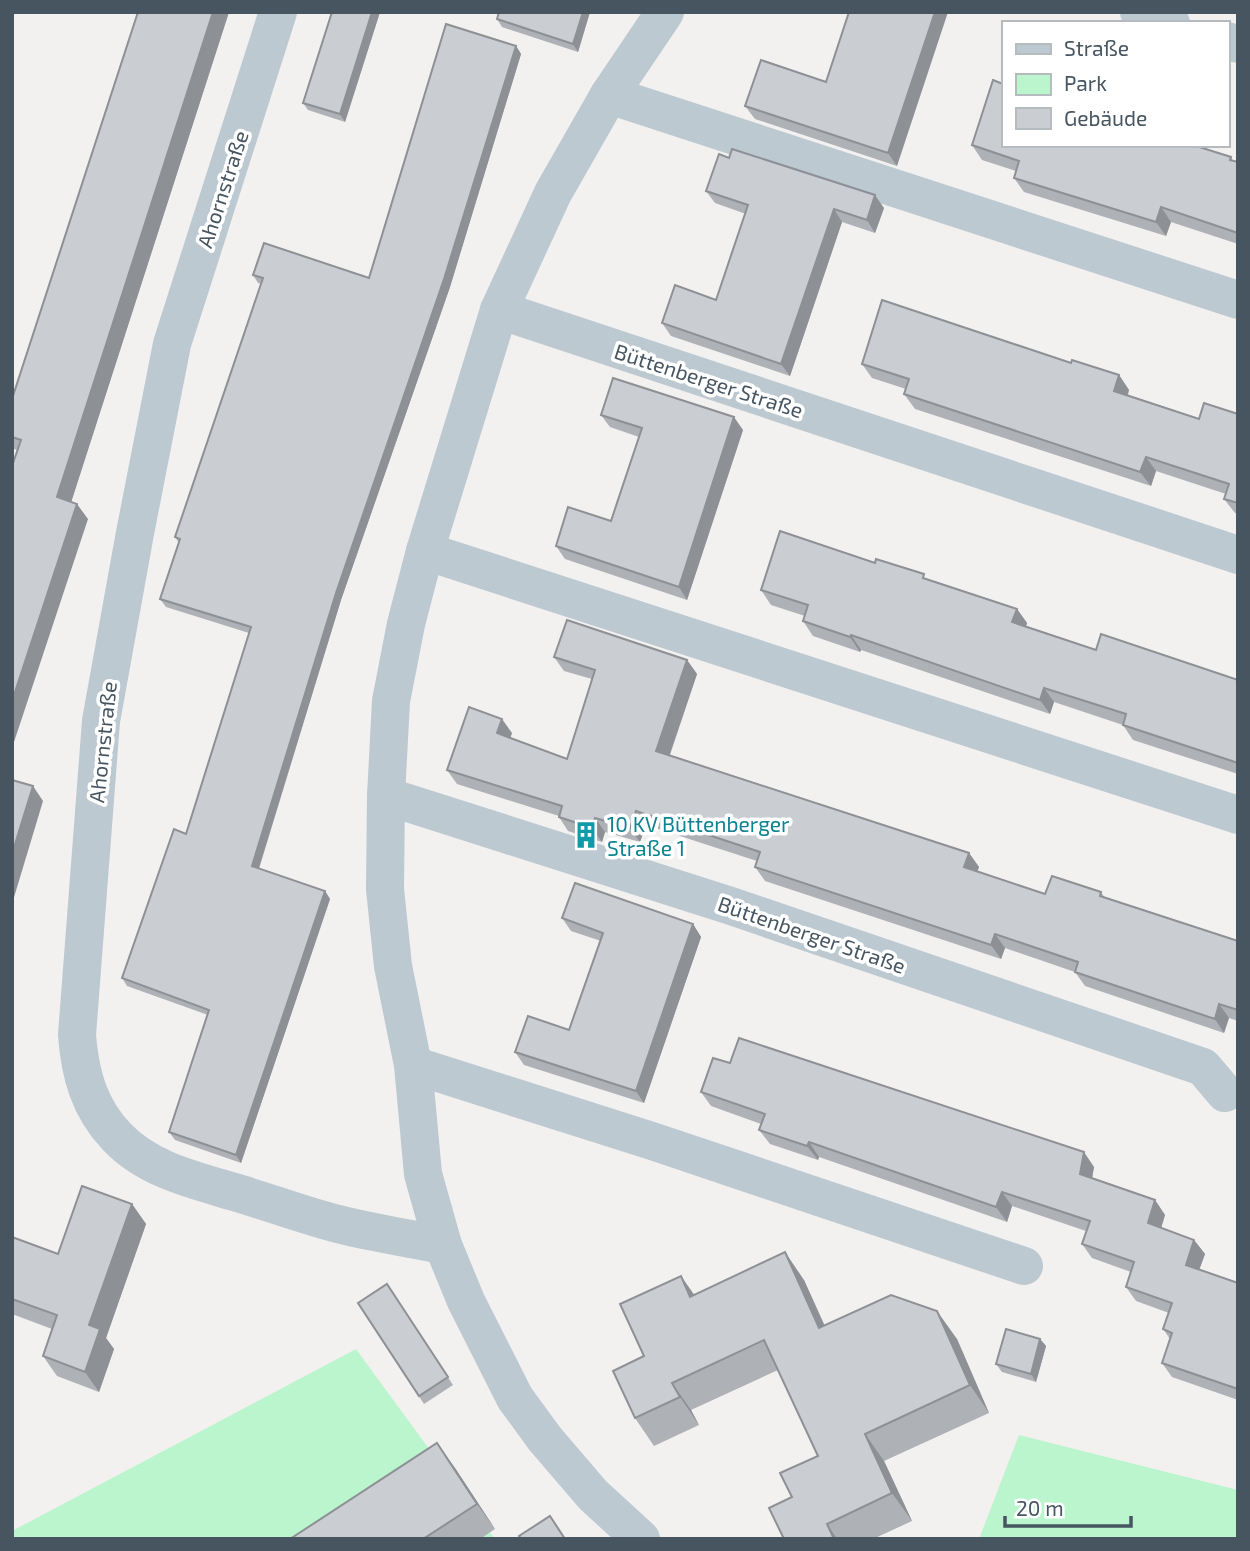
<svg xmlns="http://www.w3.org/2000/svg" width="1250" height="1551" font-family="'Exo 2',sans-serif">
  <rect width="100%" height="100%" fill="#f3f0f0"/>
  <g fill="#baf5cd">
    <path d="M 356,1349 L 495,1539 L 12,1539 L 12,1531 Z"/>
    <path d="M 1019,1435 L 1238,1490 L 1238,1539 L 979,1539 Z"/>
  </g>
  <g fill="none" stroke-linecap="round" stroke-linejoin="round">
    <g stroke="#bcc9d1" stroke-width="38">
      <path d="M 278,12 L 172,344 L 135,533 L 101,721 L 77,1035 C 80,1074 89,1108 117,1137 C 149,1171 198,1181 241,1194 C 274,1204 306,1216 338,1224 C 373,1233 408,1238 443,1245"/>
      <path d="M 1139,12 L 1171,23"/>
      <path d="M 1227,41 L 1238,44"/>
      <path d="M 609,95 L 1238,300"/>
      <path d="M 499,310 L 1238,555"/>
      <path d="M 425,551 L 1238,815"/>
      <path d="M 386,796 L 731,906 L 1203,1067 L 1225,1093"/>
      <path d="M 413,1065 L 652,1141 L 1024,1266"/>
      <path d="M 641,1539 L 593,1495 L 545,1439 L 515,1398 L 466,1301 L 443,1245 L 423,1174 L 413,1065 L 393,966 L 385,889 L 386,796 L 391,701 L 406,624 L 425,551 L 499,310 L 553,193 L 609,95 L 665,12"/>
    </g>
  </g>
  <g fill="#aeb1b5">
    <path d="M 138,12 L 229,12 L 71,502 L 88,519 L 17,450 L 12,448 L 12,399 Z"/>
    <path d="M 332,12 L 380,12 L 345,122 L 308,110 L 303,103 Z"/>
    <path d="M 499,12 L 590,12 L 578,52 L 502,27 L 497,19 Z"/>
    <path d="M 849,12 L 897,166 L 755,119 L 745,106 L 826,82 Z"/>
    <path d="M 516,46 L 521,54 L 450,287 L 341,600 L 259,869 L 325,891 L 330,899 L 241,1163 L 175,1140 L 169,1132 L 208,1015 L 127,986 L 122,978 L 186,834 L 249,633 L 166,607 L 160,599 L 179,543 L 175,537 L 262,284 L 258,283 L 253,275 L 369,278 Z"/>
    <path d="M 972,145 L 1231,157 L 1233,161 L 1238,162 L 1238,244 L 1171,222 L 1166,236 L 1024,192 L 1014,178 L 1016,171 L 982,160 Z"/>
    <path d="M 706,191 L 884,208 L 875,233 L 842,222 L 790,376 L 671,336 L 662,323 L 716,300 L 746,214 L 715,203 Z"/>
    <path d="M 1071,363 L 1119,375 L 1129,390 L 1128,395 L 1199,419 L 1238,414 L 1238,514 L 1235,513 L 1224,499 L 1226,494 L 1156,471 L 1151,486 L 915,409 L 904,394 L 906,389 L 872,378 L 862,364 Z"/>
    <path d="M 601,415 L 743,430 L 687,600 L 565,559 L 556,546 L 611,521 L 639,437 L 610,427 Z"/>
    <path d="M 875,563 L 1017,609 L 1027,623 L 1026,626 L 1096,650 L 1238,680 L 1238,774 L 1133,740 L 1123,725 L 1054,702 L 1050,714 L 861,650 L 860,652 L 813,636 L 803,621 L 805,616 L 771,605 L 761,590 Z"/>
    <path d="M 554,657 L 687,660 L 697,674 L 670,755 L 969,853 L 979,867 L 977,871 L 1045,894 L 1101,892 L 1105,898 L 1238,941 L 1238,1021 L 1229,1018 L 1224,1033 L 1085,986 L 1075,972 L 1005,948 L 1001,959 L 765,881 L 755,867 L 757,861 L 646,825 L 640,842 L 605,832 L 602,842 L 568,831 L 559,817 L 559,816 L 457,784 L 447,770 L 512,733 L 510,738 L 567,759 L 592,679 L 564,671 Z"/>
    <path d="M 562,918 L 693,924 L 701,937 L 644,1103 L 524,1065 L 515,1052 L 569,1030 L 601,941 L 571,931 Z"/>
    <path d="M 730,1063 L 1094,1167 L 1092,1179 L 1155,1200 L 1165,1215 L 1161,1228 L 1194,1240 L 1205,1254 L 1199,1269 L 1238,1283 L 1238,1400 L 1172,1377 L 1162,1363 L 1170,1339 L 1163,1329 L 1169,1313 L 1136,1301 L 1126,1287 L 1131,1272 L 1092,1258 L 1082,1244 L 1086,1231 L 1012,1206 L 1007,1222 L 819,1157 L 818,1160 L 770,1144 L 759,1130 L 761,1124 L 711,1106 L 701,1092 Z"/>
    <path d="M 132,1204 L 146,1224 L 106,1338 L 114,1349 L 99,1392 L 57,1376 L 43,1356 L 52,1329 L 12,1314 L 12,1237 L 58,1254 Z"/>
    <path d="M 804,1280 L 825,1326 L 957,1339 L 989,1413 L 884,1461 L 912,1521 L 873,1539 L 784,1539 L 792,1497 L 818,1456 L 778,1370 L 691,1410 L 699,1425 L 654,1446 L 635,1418 L 644,1356 L 694,1295 Z"/>
    <path d="M 387,1284 L 453,1385 L 424,1404 L 358,1303 Z"/>
    <path d="M 1040,1339 L 1046,1346 L 1036,1382 L 1002,1372 L 996,1364 Z"/>
    <path d="M 455,1468 L 495,1529 L 480,1539 L 290,1539 Z"/>
  </g>
  <g fill="#8d9094">
    <path d="M 213,12 L 229,12 L 68,512 L 57,497 Z"/>
    <path d="M 372,12 L 380,12 L 345,122 L 340,114 Z"/>
    <path d="M 583,12 L 590,12 L 578,52 L 573,44 Z"/>
    <path d="M 935,12 L 948,12 L 897,166 L 888,153 Z"/>
    <path d="M 516,46 L 521,54 L 450,287 L 341,600 L 257,874 L 252,866 L 336,593 Z"/>
    <path d="M 875,195 L 884,208 L 875,233 L 867,220 Z"/>
    <path d="M 1161,207 L 1171,222 L 1166,236 L 1156,222 Z"/>
    <path d="M 834,209 L 842,222 L 790,376 L 781,364 Z"/>
    <path d="M 1119,375 L 1129,390 L 1124,405 L 1114,391 Z"/>
    <path d="M 734,417 L 743,430 L 687,600 L 679,587 Z"/>
    <path d="M 1146,457 L 1156,471 L 1151,486 L 1140,472 Z"/>
    <path d="M 77,504 L 88,519 L 12,748 L 12,701 Z"/>
    <path d="M 1017,609 L 1027,623 L 1023,636 L 1012,622 Z"/>
    <path d="M 851,635 L 861,650 L 860,652 L 850,637 Z"/>
    <path d="M 687,660 L 697,674 L 666,765 L 656,751 Z"/>
    <path d="M 1044,688 L 1054,702 L 1050,714 L 1040,700 Z"/>
    <path d="M 502,719 L 512,733 L 507,747 L 497,733 Z"/>
    <path d="M 33,786 L 43,801 L 12,904 L 12,854 Z"/>
    <path d="M 636,811 L 646,825 L 640,842 L 630,828 Z"/>
    <path d="M 595,818 L 605,832 L 602,842 L 592,828 Z"/>
    <path d="M 969,853 L 979,867 L 974,881 L 964,867 Z"/>
    <path d="M 325,891 L 330,899 L 241,1163 L 236,1155 Z"/>
    <path d="M 693,924 L 701,937 L 644,1103 L 636,1091 Z"/>
    <path d="M 995,934 L 1005,948 L 1001,959 L 991,945 Z"/>
    <path d="M 1219,1004 L 1229,1018 L 1224,1033 L 1215,1019 Z"/>
    <path d="M 809,1142 L 819,1157 L 818,1160 L 807,1146 Z"/>
    <path d="M 1084,1152 L 1094,1167 L 1090,1189 L 1080,1174 Z"/>
    <path d="M 1002,1192 L 1012,1206 L 1007,1222 L 996,1207 Z"/>
    <path d="M 1155,1200 L 1165,1215 L 1158,1238 L 1148,1223 Z"/>
    <path d="M 132,1204 L 146,1224 L 106,1338 L 114,1349 L 99,1392 L 85,1372 L 89,1325 Z"/>
    <path d="M 1194,1240 L 1205,1254 L 1196,1279 L 1186,1265 Z"/>
    <path d="M 785,1252 L 804,1280 L 838,1356 L 819,1328 Z"/>
    <path d="M 681,1276 L 700,1303 L 690,1297 Z"/>
    <path d="M 937,1311 L 957,1339 L 989,1413 L 970,1385 Z"/>
    <path d="M 1040,1339 L 1046,1346 L 1036,1382 L 1031,1374 Z"/>
    <path d="M 672,1383 L 691,1410 L 699,1425 L 680,1397 Z"/>
    <path d="M 865,1434 L 884,1461 L 912,1521 L 892,1493 Z"/>
    <path d="M 437,1443 L 455,1468 L 495,1529 L 477,1504 Z"/>
    <path d="M 827,1524 L 837,1539 L 834,1539 Z"/>
  </g>
  <g fill="#caced3" stroke="#8d9094" stroke-width="2">
    <path d="M 138,12 L 213,12 L 57,497 L 77,504 L 12,701 L 12,466 L 21,440 L 12,437 L 12,399 Z"/>
    <path d="M 332,12 L 372,12 L 340,114 L 303,103 Z"/>
    <path d="M 499,12 L 583,12 L 573,44 L 497,19 Z"/>
    <path d="M 849,12 L 935,12 L 888,153 L 745,106 L 761,60 L 826,82 Z"/>
    <path d="M 446,24 L 516,46 L 444,279 L 336,593 L 252,866 L 325,891 L 236,1155 L 169,1132 L 209,1010 L 122,978 L 174,829 L 186,834 L 251,627 L 160,599 L 180,539 L 175,537 L 263,278 L 253,275 L 264,243 L 369,278 Z"/>
    <path d="M 993,80 L 1003,84 L 1003,145 L 1193,145 L 1231,157 L 1230,160 L 1238,162 L 1238,233 L 1161,207 L 1156,222 L 1014,178 L 1019,161 L 972,145 Z"/>
    <path d="M 732,149 L 875,195 L 867,220 L 834,209 L 781,364 L 662,323 L 675,285 L 716,300 L 748,205 L 706,191 L 719,154 L 729,158 Z"/>
    <path d="M 882,300 L 1071,363 L 1072,360 L 1119,375 L 1114,391 L 1199,419 L 1204,403 L 1238,414 L 1238,503 L 1224,499 L 1229,484 L 1146,457 L 1140,472 L 904,394 L 909,379 L 862,364 Z"/>
    <path d="M 613,378 L 734,417 L 679,587 L 556,546 L 568,507 L 611,521 L 642,428 L 601,415 Z"/>
    <path d="M 780,531 L 875,563 L 876,559 L 924,574 L 923,578 L 1017,609 L 1012,622 L 1096,650 L 1101,634 L 1238,680 L 1238,763 L 1123,725 L 1126,714 L 1044,688 L 1040,700 L 851,635 L 850,637 L 803,621 L 808,605 L 761,590 Z"/>
    <path d="M 567,620 L 687,660 L 656,751 L 969,853 L 964,867 L 1045,894 L 1052,876 L 1101,892 L 1100,896 L 1238,941 L 1238,1010 L 1219,1004 L 1215,1019 L 1075,972 L 1078,962 L 995,934 L 991,945 L 755,867 L 760,852 L 636,811 L 630,828 L 595,818 L 592,828 L 559,817 L 562,806 L 447,770 L 469,707 L 502,719 L 497,733 L 567,759 L 595,670 L 554,657 Z"/>
    <path d="M 12,780 L 33,786 L 12,854 Z"/>
    <path d="M 575,883 L 693,924 L 636,1091 L 515,1052 L 528,1016 L 569,1030 L 603,933 L 562,918 Z"/>
    <path d="M 739,1038 L 1084,1152 L 1080,1174 L 1155,1200 L 1148,1223 L 1194,1240 L 1186,1265 L 1238,1283 L 1238,1389 L 1162,1363 L 1172,1333 L 1163,1329 L 1172,1303 L 1126,1287 L 1134,1262 L 1082,1244 L 1090,1221 L 1002,1192 L 996,1207 L 809,1142 L 807,1146 L 759,1130 L 765,1114 L 701,1092 L 713,1058 L 730,1063 Z"/>
    <path d="M 82,1186 L 132,1204 L 89,1325 L 100,1329 L 85,1372 L 43,1356 L 57,1315 L 12,1299 L 12,1237 L 58,1254 Z"/>
    <path d="M 785,1252 L 819,1328 L 891,1295 L 937,1311 L 970,1385 L 865,1434 L 892,1493 L 827,1524 L 834,1539 L 784,1539 L 769,1508 L 792,1497 L 780,1473 L 818,1456 L 764,1340 L 672,1383 L 680,1397 L 635,1418 L 613,1371 L 644,1356 L 620,1304 L 681,1276 L 690,1297 Z"/>
    <path d="M 387,1284 L 448,1377 L 419,1396 L 358,1303 Z"/>
    <path d="M 1006,1329 L 1040,1339 L 1031,1374 L 996,1364 Z"/>
    <path d="M 437,1443 L 477,1504 L 423,1539 L 290,1539 Z"/>
    <path d="M 550,1516 L 565,1539 L 521,1539 L 519,1536 Z"/>
  </g>
  <defs>
    <symbol id="building-bare" viewBox="-9 -9 18 18"><path d="M-4-6H4V6H1V3H-1V6H-4ZM-2.5-4.3h1.7v1.8h-1.7ZM.8-4.3h1.7v1.8H.8ZM-2.5-1h1.7V.8h-1.7ZM.8-1h1.7V.8H.8Z" fill="#0f9aa8" stroke="#fff" stroke-width="2.5" paint-order="stroke"/></symbol>
  </defs>
  <g fill-rule="evenodd">
    <use href="#building-bare" x="567" y="816" width="38" height="38"/>
  </g>
  <g text-anchor="middle" dominant-baseline="central" stroke-width="7" stroke-linejoin="round" paint-order="stroke">
    <g font-size="21" fill="#465560" stroke="#fff">
      <text transform="translate(222 189) rotate(-72)">Ahornstraße</text>
      <text transform="translate(709 380) rotate(18)">Büttenberger Straße</text>
      <text transform="translate(102 742) rotate(-84)">Ahornstraße</text>
      <text transform="translate(812 934) rotate(19)">Büttenberger Straße</text>
    </g>
    <g font-size="21" fill="#0d838f" stroke="#fff" text-anchor="start">
      <text x="607" y="823">10 KV Büttenberger<tspan x="607" dy="24">Straße 1</tspan></text>
    </g>
  </g>
  <rect width="1250" height="1551" fill="none" stroke="#465560" stroke-width="28"/>
  <rect x="1002" y="21" width="228" height="126" fill="#ffffff" stroke="#b5bbbf" stroke-width="2"/>
  <rect x="1016" y="44" width="35" height="10" fill="#bcc9d1" stroke="#b5bbbf" stroke-width="2"/>
  <text x="1064" y="56" font-size="21" fill="#465560">Straße</text>
  <rect x="1016" y="74" width="35" height="21" fill="#baf5cd" stroke="#b5bbbf" stroke-width="2"/>
  <text x="1064" y="91" font-size="21" fill="#465560">Park</text>
  <rect x="1016" y="108" width="35" height="21" fill="#caced3" stroke="#b5bbbf" stroke-width="2"/>
  <text x="1064" y="126" font-size="21" fill="#465560">Gebäude</text>
  <path d="M1005 1516v10h126v-10" fill="none" stroke="#465560" stroke-width="3.5"/>
  <text x="1016" y="1516" font-size="21" fill="#465560" stroke="#ffffff" stroke-width="5" paint-order="stroke">20 m</text>
</svg>
